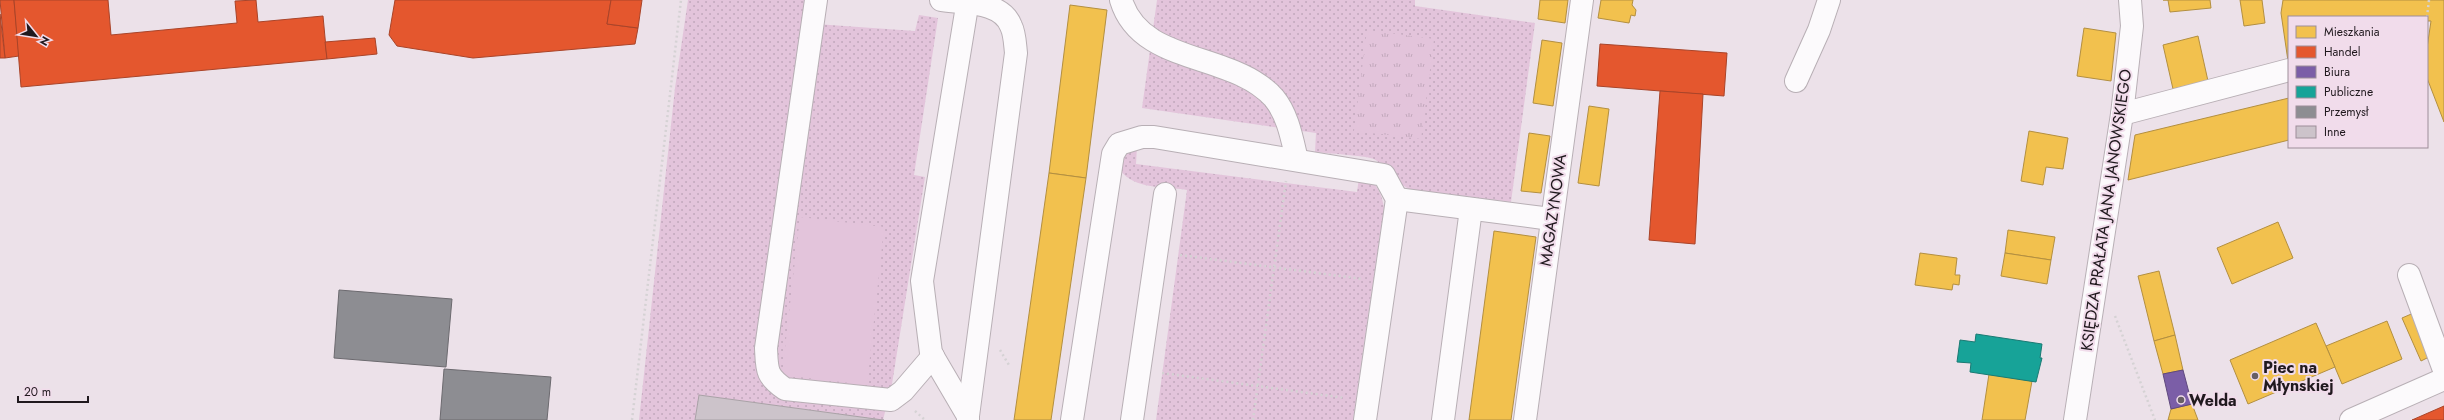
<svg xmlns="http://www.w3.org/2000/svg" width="2444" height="420" font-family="Jost,sans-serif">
  <defs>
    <pattern id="grass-dots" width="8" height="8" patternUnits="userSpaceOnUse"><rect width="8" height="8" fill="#e3c4db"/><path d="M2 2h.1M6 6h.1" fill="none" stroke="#c2a8bc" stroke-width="1.8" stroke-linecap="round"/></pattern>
    <pattern id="park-tufts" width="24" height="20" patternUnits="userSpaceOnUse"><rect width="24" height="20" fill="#e3c4db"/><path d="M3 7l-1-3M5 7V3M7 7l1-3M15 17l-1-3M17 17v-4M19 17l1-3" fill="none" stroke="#c2a8bc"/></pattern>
  </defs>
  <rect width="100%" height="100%" fill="#ece1e9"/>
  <g fill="url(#grass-dots)">
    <path d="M 688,0 L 805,0 L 802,23 L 915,31 L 919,15 L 938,18 L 914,175 L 925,177 L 892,384 L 883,420 L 699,395 L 695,420 L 639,420 L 675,88 Z"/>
    <path d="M 1157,0 L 1415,0 L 1415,6 L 1535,23 L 1511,202 L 1409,189 C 1394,182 1388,167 1374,159 C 1368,156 1324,153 1315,152 L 1316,133 L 1142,108 Z"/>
    <path d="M 1137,146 L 1136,164 L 1357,192 L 1359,178 C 1376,179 1381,192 1384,207 L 1353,420 L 1156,420 L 1187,190 C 1164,186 1135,190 1120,170 C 1121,156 1123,150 1137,146 Z"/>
  </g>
  <path fill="url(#park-tufts)" d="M 1367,30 L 1434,39 L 1421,139 L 1354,131 Z"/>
  <path fill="#e3c4db" d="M 800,217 L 884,227 L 867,385 L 782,375 Z"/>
  <g fill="#f2c14e" stroke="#b38f40">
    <path d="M 1540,0 L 1568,0 L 1565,23 L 1538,19 Z"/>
    <path d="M 1601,0 L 1633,0 L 1632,5 L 1636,10 L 1635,16 L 1631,15 L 1629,23 L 1598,18 Z"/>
    <path d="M 2163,0 L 2210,0 L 2211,8 L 2170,12 L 2168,0 Z"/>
    <path d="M 2240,0 L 2262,0 L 2265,23 L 2244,26 Z"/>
    <path d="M 2283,0 L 2444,0 L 2444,122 L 2427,78 L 2427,48 L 2431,21 L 2427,21 L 2427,17 L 2289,17 L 2288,61 L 2281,13 Z"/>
    <path d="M 1070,5 L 1107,10 L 1086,178 L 1049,173 Z"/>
    <path d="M 2084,28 L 2116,33 L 2111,81 L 2077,76 Z"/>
    <path d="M 2198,36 L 2208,81 L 2173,89 L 2163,45 Z"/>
    <path d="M 1542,40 L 1562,43 L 1553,106 L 1533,103 Z"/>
    <path d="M 2289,98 L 2289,140 L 2128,180 L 2135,135 Z"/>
    <path d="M 1589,106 L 1609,109 L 1599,186 L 1578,183 Z"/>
    <path d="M 2029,131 L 2068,138 L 2063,169 L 2046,167 L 2043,185 L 2021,181 Z"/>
    <path d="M 1529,133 L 1550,136 L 1541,193 L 1521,191 Z"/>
    <path d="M 1049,173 L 1086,178 L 1051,420 L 1014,420 Z"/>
    <path d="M 2278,222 L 2293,258 L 2232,284 L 2217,248 Z"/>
    <path d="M 2008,230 L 2055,237 L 2051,260 L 2005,253 Z"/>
    <path d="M 1494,231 L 1536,237 L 1511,420 L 1469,420 Z"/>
    <path d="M 1920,253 L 1957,258 L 1955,275 L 1960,275 L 1959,285 L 1953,284 L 1952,290 L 1915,285 Z"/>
    <path d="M 2005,253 L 2051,260 L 2047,284 L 2001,276 Z"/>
    <path d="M 2159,271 L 2175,335 L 2154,341 L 2138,276 Z"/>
    <path d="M 2416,312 L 2435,354 L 2421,361 L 2402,318 Z"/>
    <path d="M 2387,321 L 2402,359 L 2342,384 L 2326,346 Z"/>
    <path d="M 2316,323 L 2335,367 L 2248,404 L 2230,360 Z"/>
    <path d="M 2175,335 L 2183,370 L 2163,374 L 2154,341 Z"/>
    <path d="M 1989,374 L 2032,381 L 2025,420 L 1982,420 Z"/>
    <path d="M 2192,404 L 2198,420 L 2168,420 L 2171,409 Z"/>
  </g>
  <g fill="#e4572e" stroke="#a94429">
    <path d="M 0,0 L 14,0 L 19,56 L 5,58 Z"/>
    <path d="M 14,0 L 108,0 L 111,35 L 237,23 L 235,1 L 256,0 L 258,22 L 323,16 L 327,59 L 21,87 Z"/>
    <path d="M 395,0 L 611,0 L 607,24 L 638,28 L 635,44 L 473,58 L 397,46 L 389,35 Z"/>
    <path d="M 611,0 L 642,0 L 638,28 L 607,24 Z"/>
    <path d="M 0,14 L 5,58 L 0,58 Z"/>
    <path d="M 375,38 L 377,54 L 327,59 L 325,42 Z"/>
    <path d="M 1600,44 L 1727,53 L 1724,96 L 1597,86 Z"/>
    <path d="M 1660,91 L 1703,94 L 1695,244 L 1649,240 Z"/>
    <path d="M 2444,406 L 2444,420 L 2412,420 Z"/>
  </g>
  <path fill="#7b5ea7" stroke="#60497e" d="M 2183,370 L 2192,404 L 2171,409 L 2163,374 Z"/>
  <path fill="#17a398" stroke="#1a7a73" d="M 1976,334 L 2042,344 L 2040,358 L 2042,358 L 2036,382 L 1970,372 L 1971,363 L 1957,362 L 1960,340 L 1975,342 Z"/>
  <g fill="#8d8d92" stroke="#6c6a6f">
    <path d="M 339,290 L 452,299 L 446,367 L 334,358 Z"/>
    <path d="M 444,369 L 551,377 L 547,420 L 440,420 Z"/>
  </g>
  <path fill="#ccc3ca" stroke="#a9a1a6" d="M 699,395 L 883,420 L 884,420 L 695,420 Z"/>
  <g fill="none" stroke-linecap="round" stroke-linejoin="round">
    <defs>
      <g id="minor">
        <path d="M 816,0 L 766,348 C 767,370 766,376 785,389 L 891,400 L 903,391 L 933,356"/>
        <path d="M 941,0 C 963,4 1001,0 1011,26 C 1015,34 1015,45 1016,53 L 968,416"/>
        <path d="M 1121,0 C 1141,66 1232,51 1274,98 C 1288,115 1292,139 1297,160"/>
        <path d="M 1796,81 L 1819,30 L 1829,0"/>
        <path d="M 2122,114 L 2289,70"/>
        <path d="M 1397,199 L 1551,219"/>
        <path d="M 2409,275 L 2444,370"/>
        <path d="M 968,420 L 968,416 L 931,353 L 922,281 L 968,0"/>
        <path d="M 1072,420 L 1113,154 L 1119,144 L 1142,137 L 1154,137 L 1384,175 L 1397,199 L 1365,420"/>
        <path d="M 1132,420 L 1165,194"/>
        <path d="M 1443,420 L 1471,209"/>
        <path d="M 1525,420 L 1582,0"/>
        <path d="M 2075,420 L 2122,114 L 2132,26 L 2130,0"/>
        <path d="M 2351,420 L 2444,379"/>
      </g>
    </defs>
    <use href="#minor" stroke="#b8afb5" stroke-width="24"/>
    <g stroke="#d5d2d4" stroke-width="2.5" stroke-dasharray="2 3" stroke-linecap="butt">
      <path d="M 2427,17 L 2429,0"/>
      <path d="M 1180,255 L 1363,279"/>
      <path d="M 2115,316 L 2155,420"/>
      <path d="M 1000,350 L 1009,365"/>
      <path d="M 1162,373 L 1345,398"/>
      <path d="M 915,411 L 925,420"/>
      <path d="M 632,420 L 681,0"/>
      <path d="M 1253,420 L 1286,181"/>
    </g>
    <use href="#minor" stroke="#fcfafc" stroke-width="22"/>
  </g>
  <g fill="#675f65" stroke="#f1dceb" stroke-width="1.5">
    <circle cx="2255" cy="376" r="4"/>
    <circle cx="2181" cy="400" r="4"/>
  </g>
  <g text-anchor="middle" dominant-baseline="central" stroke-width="4" stroke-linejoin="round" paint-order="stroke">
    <g font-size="16" fill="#20191e" stroke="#f1dceb">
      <text transform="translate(1553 210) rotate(-82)">MAGAZYNOWA</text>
      <text transform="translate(2106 210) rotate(-82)">KSIĘDZA PRAŁATA JANA JANOWSKIEGO</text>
    </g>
    <g font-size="16" font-weight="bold" fill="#20191e" stroke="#f1dceb" text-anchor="start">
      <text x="2263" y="367">Piec na<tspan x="2263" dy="18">Młynskiej</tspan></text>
      <text x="2189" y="400">Welda</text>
    </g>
  </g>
  <rect x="2288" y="16" width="140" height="132" fill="#f1dceb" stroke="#9d8e99"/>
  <rect x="2296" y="26" width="20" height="12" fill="#f2c14e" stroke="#9d8e99"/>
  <text x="2324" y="36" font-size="12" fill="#20191e">Mieszkania</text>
  <rect x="2296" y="46" width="20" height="12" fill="#e4572e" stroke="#9d8e99"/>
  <text x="2324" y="56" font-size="12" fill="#20191e">Handel</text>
  <rect x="2296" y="66" width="20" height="12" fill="#7b5ea7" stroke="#9d8e99"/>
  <text x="2324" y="76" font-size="12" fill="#20191e">Biura</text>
  <rect x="2296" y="86" width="20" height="12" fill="#17a398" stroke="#9d8e99"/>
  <text x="2324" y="96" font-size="12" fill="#20191e">Publiczne</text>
  <rect x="2296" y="106" width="20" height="12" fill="#8d8d92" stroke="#9d8e99"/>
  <text x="2324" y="116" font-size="12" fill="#20191e">Przemysł</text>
  <rect x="2296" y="126" width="20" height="12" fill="#ccc3ca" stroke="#9d8e99"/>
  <text x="2324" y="136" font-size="12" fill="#20191e">Inne</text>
  <g transform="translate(36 36) rotate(120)" stroke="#f1dceb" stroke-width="3" paint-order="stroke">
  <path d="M0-3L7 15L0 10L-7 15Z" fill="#20191e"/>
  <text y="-6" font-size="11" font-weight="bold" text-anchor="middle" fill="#20191e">N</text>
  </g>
  <path d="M18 396v6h70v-6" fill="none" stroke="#20191e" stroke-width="2"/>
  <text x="24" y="396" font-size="12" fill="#20191e" stroke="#f1dceb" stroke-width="3" paint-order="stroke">20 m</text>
</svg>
